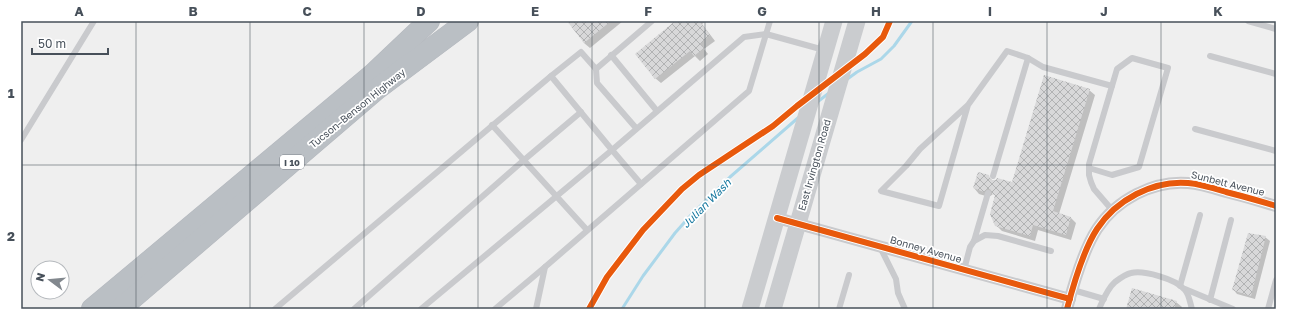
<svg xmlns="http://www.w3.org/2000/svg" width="1297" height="330" font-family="'Golos Text',sans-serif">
  <defs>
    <pattern id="building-cross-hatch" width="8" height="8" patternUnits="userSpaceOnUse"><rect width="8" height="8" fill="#d8d8d9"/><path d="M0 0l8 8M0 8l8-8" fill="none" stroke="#b1b2b3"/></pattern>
  </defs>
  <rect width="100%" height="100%" fill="#efefef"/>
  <g fill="#0003">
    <path d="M 572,21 L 623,21 L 590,48 L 584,43 Z"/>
    <path d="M 677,21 L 706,21 L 702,24 L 715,41 L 704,49 L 708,54 L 700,61 L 695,56 L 661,83 L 655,78 Z"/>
    <path d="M 1089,90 L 1095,95 L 1059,214 L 1071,218 L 1076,223 L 1071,240 L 1038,230 L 1035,241 L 1002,231 L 996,225 L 996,196 L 993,194 L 989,197 L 979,194 L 974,188 L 988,176 L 993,181 L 1012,183 Z"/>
    <path d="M 1265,237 L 1270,241 L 1255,299 L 1237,294 L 1233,289 Z"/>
    <path d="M 1176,302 L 1182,307 L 1181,309 L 1127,309 Z"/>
  </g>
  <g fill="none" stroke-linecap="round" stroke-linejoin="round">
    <g stroke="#abd7e9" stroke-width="3">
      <path d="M 846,80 L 857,72 L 881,59 L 894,46 L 912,21"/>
      <path d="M 816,103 L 829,93"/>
      <path d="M 622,309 L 643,276 L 675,233 L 691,215 L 730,177 L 799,117"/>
    </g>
  </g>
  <g fill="url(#building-cross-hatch)">
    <path d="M 567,21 L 611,21 L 584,43 Z"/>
    <path d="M 675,21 L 699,21 L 710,35 L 700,44 L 704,48 L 694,56 L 690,51 L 655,79 L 635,54 Z"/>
    <path d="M 1044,75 L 1090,89 L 1053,211 L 1071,217 L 1066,235 L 1033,225 L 1030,236 L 995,226 L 990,214 L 995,195 L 992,194 L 992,192 L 990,189 L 987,189 L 984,192 L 973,188 L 978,172 L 989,175 L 990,179 L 992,180 L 996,180 L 997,178 L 1012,182 Z"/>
    <path d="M 1248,233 L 1266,236 L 1251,296 L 1232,290 Z"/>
    <path d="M 1132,288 L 1177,301 L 1174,309 L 1126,309 Z"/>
  </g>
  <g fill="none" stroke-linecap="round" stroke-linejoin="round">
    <defs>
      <g id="motorway">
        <path d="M 92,309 L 372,75 L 429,21"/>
        <path d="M 120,309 L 377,89 L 468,21"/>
      </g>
    </defs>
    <use href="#motorway" stroke="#b4b8be" stroke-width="22"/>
    <g stroke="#c9cacd" stroke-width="6">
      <path d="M 1248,21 L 1276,29"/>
      <path d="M 611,55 L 657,111"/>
      <path d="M 1210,56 L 1276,74"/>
      <path d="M 1028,58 L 1043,67 L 1112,86"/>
      <path d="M 596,69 L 597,83 L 636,128"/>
      <path d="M 968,105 L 920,149 L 906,166 L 881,191 L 939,206 L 968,105 L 1007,51 L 1028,58 L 993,176"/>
      <path d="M 492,125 L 587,230"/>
      <path d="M 1195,129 L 1276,151"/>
      <path d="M 21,140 L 94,21"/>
      <path d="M 1089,168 L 1112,175 L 1139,167 L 1168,68 L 1132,58 L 1117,69 L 1089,164 L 1089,175 L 1091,182 L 1094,189 L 1113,211"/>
      <path d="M 641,184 L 612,150 L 744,37 L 766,34 L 824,50"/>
      <path d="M 974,241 L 988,193"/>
      <path d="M 880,247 L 896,279 L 898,293 L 905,309"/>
      <path d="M 964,270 L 970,247 L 974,241 L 985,235 L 998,236 L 1051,251"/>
      <path d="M 1180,286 L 1200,215"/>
      <path d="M 1185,289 L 1233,309"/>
      <path d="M 1073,290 L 1104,299"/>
      <path d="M 1210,300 L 1231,220"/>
      <path d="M 275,309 L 551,76 L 581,52 L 596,69 L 652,21"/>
      <path d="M 354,309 L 524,160 L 581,112"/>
      <path d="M 421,309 L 612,150 L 551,76"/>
      <path d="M 495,309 L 545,267"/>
      <path d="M 536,309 L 545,267 L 749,91 L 770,21"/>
      <path d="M 839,309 L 849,275"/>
      <path d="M 1099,309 C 1103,300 1107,289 1115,282 C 1119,279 1126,274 1131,273 C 1144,270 1175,279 1184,289 C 1189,293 1190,303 1192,309"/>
      <path d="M 1268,309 L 1276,280"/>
    </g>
    <g stroke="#c9cacd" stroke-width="12">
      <path d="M 777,218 L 1070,299"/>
      <path d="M 1067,309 C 1073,286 1084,249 1097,229 C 1116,200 1153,180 1188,183 C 1201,184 1213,188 1226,192 C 1243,196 1259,201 1276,206"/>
    </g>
    <g stroke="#cacccf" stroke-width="17">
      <path d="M 750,309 L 834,21"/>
      <path d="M 773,309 L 857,21"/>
    </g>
    <use href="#motorway" stroke="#babfc4" stroke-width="21"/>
    <defs>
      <g id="cycleway">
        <path d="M 777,218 L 1070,299"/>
        <path d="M 589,309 L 607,277 L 643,230 L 682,189 L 699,175 L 773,126 L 797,106 L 865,54 L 883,37 L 890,21"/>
        <path d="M 1067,309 C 1073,286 1084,249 1097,229 C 1116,200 1153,180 1188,183 C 1201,184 1213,188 1226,192 C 1243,196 1259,201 1276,206"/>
      </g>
    </defs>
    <use href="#cycleway" stroke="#fff" stroke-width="8"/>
    <use href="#cycleway" stroke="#e8590c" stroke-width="6"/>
  </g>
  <path fill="none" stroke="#47505a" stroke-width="1" stroke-opacity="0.55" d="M 136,21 L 136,309M 250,21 L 250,309M 364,21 L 364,309M 478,21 L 478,309M 592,21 L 592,309M 705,21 L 705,309M 819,21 L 819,309M 933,21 L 933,309M 1047,21 L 1047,309M 1161,21 L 1161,309M 21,165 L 1276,165"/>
  <g text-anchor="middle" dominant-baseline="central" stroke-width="3.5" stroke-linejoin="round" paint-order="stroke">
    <rect fill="#fff" stroke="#7e848c" stroke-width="1" x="280" y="155" width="24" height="14" rx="3"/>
    <g font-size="9" font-weight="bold" fill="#47505a">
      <text x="292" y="162">I 10</text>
    </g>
    <g font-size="10" fill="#47505a" stroke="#fff">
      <text transform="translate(357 108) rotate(-39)">Tucson–Benson Highway</text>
      <text transform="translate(814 165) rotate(-74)">East Irvington Road</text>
      <text transform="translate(1228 183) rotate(14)">Sunbelt Avenue</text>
      <text transform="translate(926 249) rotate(16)">Bonney Avenue</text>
    </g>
    <g font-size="11" font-style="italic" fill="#15779f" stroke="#fff">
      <text transform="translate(706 203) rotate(-45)">Julian Wash</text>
    </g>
  </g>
  <rect width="1297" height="330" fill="none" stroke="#ffffff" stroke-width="44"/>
  <g transform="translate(50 280) rotate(286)"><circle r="19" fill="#ffffff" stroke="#b5b9bd"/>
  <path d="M0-3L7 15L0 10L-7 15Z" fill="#82888e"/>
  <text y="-6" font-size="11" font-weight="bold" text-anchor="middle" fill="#47505a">N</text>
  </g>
  <path d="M32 48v6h76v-6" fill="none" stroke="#47505a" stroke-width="2"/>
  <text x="38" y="48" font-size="12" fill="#47505a" stroke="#ffffff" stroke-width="3" paint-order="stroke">50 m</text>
  <rect x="22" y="22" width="1253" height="286" fill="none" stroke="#47505a" stroke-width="1.5"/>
  <g font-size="13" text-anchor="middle" font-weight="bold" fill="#47505a">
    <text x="79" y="16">A</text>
    <text x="193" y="16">B</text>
    <text x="307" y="16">C</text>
    <text x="421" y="16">D</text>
    <text x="535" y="16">E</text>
    <text x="648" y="16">F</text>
    <text x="762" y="16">G</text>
    <text x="876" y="16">H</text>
    <text x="990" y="16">I</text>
    <text x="1104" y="16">J</text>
    <text x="1218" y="16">K</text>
    <text x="11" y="98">1</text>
    <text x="11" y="241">2</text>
  </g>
</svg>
